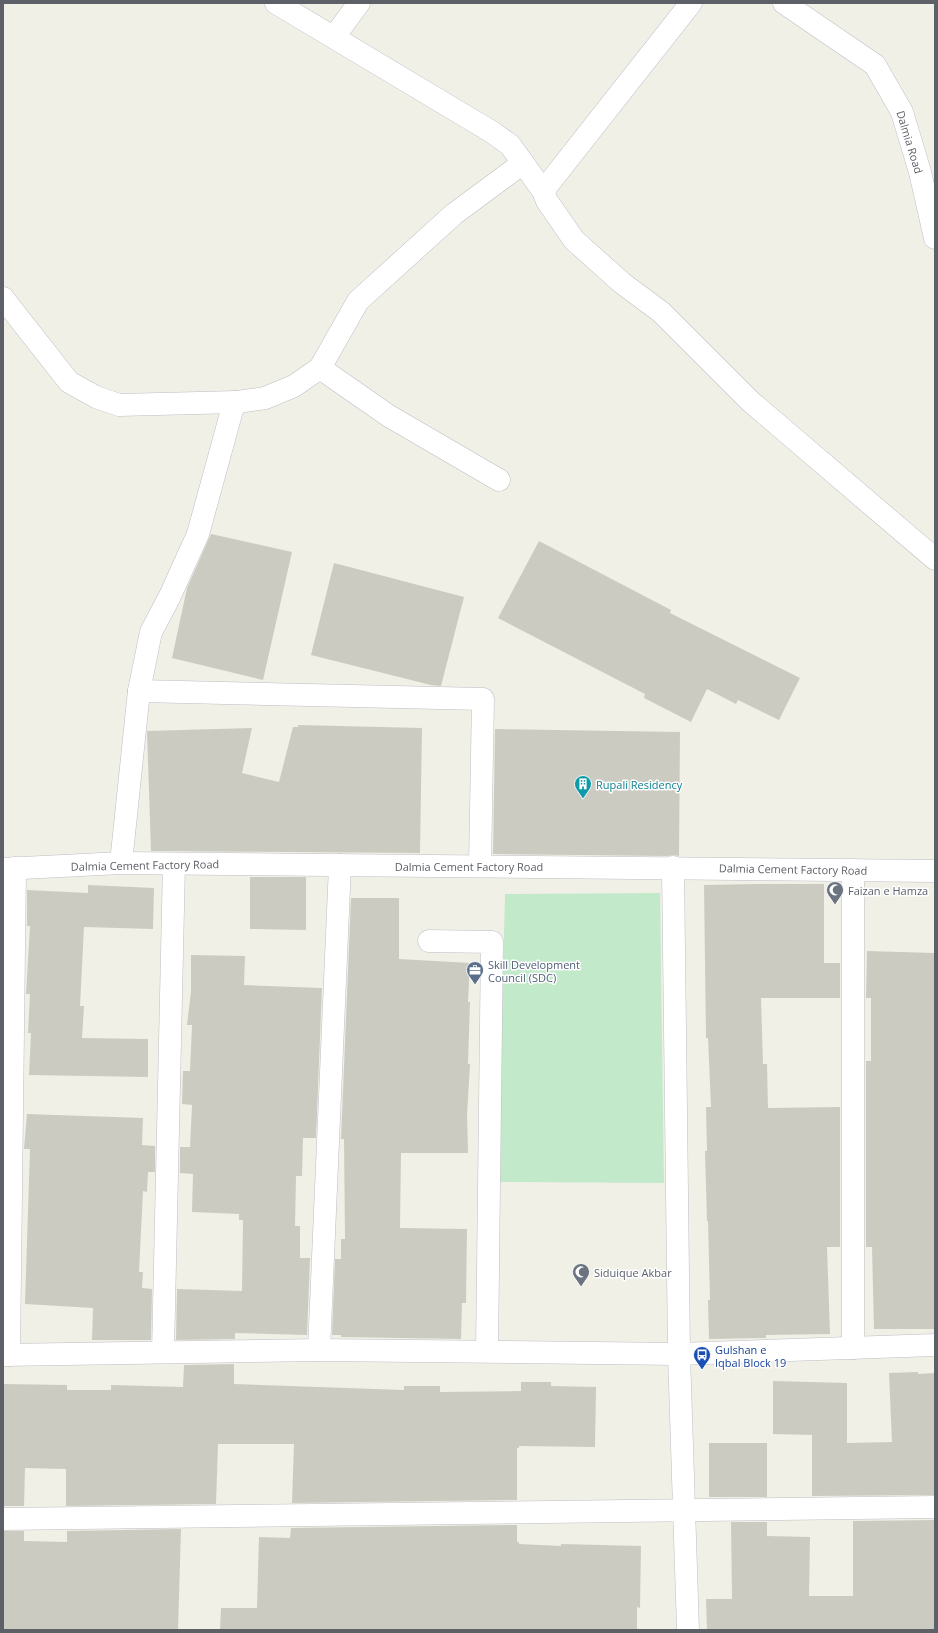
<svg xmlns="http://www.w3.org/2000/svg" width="938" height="1633" font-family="'Open Sans',sans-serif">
  <rect width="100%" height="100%" fill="#f1f0e6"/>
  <path fill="#c2e9c9" d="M 660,893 L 664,1183 L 498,1182 L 505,894 Z"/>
  <g fill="#cccbc2">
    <path d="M 211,534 L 292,552 L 263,680 L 172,658 L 187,588 Z"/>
    <path d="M 539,541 L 671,610 L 670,613 L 800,678 L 779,720 L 738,700 L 736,704 L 707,689 L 691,722 L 644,698 L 645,694 L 498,618 Z"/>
    <path d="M 334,563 L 464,597 L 441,686 L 431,685 L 311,655 Z"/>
    <path d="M 298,725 L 422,728 L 420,853 L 151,851 L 147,731 L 252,728 L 242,773 L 279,782 L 293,727 L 298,727 Z"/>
    <path d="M 495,729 L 680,732 L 679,856 L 673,855 L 668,856 L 493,854 Z"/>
    <path d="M 250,877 L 306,877 L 306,930 L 250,929 Z"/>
    <path d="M 757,884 L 824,884 L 824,963 L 840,963 L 840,998 L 761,998 L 763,1064 L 767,1064 L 768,1108 L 840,1107 L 840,1247 L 827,1247 L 830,1334 L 766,1335 L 766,1338 L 709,1339 L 708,1300 L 710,1300 L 708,1221 L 707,1221 L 705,1151 L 707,1151 L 706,1107 L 711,1107 L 708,1038 L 706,1038 L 704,885 Z"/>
    <path d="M 88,885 L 154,888 L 153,929 L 84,927 L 80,1006 L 84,1006 L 82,1038 L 148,1039 L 148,1077 L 29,1075 L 31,1033 L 28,1033 L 30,994 L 26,994 L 30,926 L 27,926 L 27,890 L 88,893 Z"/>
    <path d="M 351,898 L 399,898 L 399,959 L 470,963 L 468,1002 L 470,1002 L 468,1064 L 470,1064 L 467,1115 L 468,1153 L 401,1153 L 400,1228 L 467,1229 L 466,1303 L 462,1303 L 461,1339 L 341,1337 L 341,1335 L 332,1335 L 335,1259 L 341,1259 L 341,1239 L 345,1239 L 344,1139 L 341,1139 Z"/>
    <path d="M 867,951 L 935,953 L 935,1329 L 874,1329 L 872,1247 L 866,1247 L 866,1061 L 871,1061 L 871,998 L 866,998 Z"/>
    <path d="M 191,955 L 245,956 L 244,985 L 322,988 L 316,1138 L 303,1138 L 302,1176 L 296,1176 L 295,1226 L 300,1226 L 300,1258 L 310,1258 L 307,1335 L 235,1333 L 235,1339 L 176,1340 L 177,1289 L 242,1291 L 243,1220 L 239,1220 L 239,1214 L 192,1212 L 193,1174 L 180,1173 L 180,1147 L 190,1147 L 192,1105 L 182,1104 L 183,1071 L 190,1071 L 192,1025 L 187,1025 L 191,992 Z"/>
    <path d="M 27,1114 L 143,1118 L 142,1145 L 155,1146 L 155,1172 L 148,1172 L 147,1192 L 143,1191 L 139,1272 L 143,1272 L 142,1288 L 152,1289 L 151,1340 L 92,1340 L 93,1308 L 25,1304 L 30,1149 L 24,1149 Z"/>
    <path d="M 234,1364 L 234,1384 L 404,1390 L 404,1386 L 440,1386 L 440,1392 L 521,1391 L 521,1382 L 551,1382 L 551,1386 L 596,1387 L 595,1447 L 519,1446 L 519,1448 L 517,1448 L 517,1500 L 292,1503 L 294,1444 L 218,1444 L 216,1504 L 66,1506 L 66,1469 L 25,1468 L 24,1506 L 3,1506 L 3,1384 L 67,1385 L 67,1390 L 111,1390 L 111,1385 L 183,1387 L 184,1365 Z"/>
    <path d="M 918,1372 L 918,1374 L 935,1373 L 935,1495 L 812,1496 L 812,1435 L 773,1434 L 773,1381 L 847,1383 L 847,1443 L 892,1442 L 889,1373 Z"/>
    <rect x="709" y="1443" width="58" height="54"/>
    <path d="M 935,1520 L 935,1630 L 707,1630 L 706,1599 L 732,1599 L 731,1522 L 767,1522 L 767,1536 L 810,1537 L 809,1596 L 853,1596 L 853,1521 Z"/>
    <path d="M 517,1525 L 517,1542 L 519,1542 L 519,1544 L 561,1546 L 561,1544 L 641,1546 L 640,1608 L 637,1607 L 637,1630 L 220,1630 L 221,1608 L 257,1608 L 259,1537 L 290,1538 L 291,1528 Z"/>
    <path d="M 181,1529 L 178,1630 L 3,1630 L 3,1531 L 24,1531 L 24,1541 L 67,1542 L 67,1531 Z"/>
  </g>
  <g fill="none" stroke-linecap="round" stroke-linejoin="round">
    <defs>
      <g id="street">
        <path d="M 276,3 L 492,132 L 510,145 L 543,191 L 547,201 L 574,240 L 622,283 L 661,312 L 750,401 L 935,559"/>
        <path d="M 784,3 L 875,65 L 902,112 L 920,172 L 935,238"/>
        <path d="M 334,37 L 359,3"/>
        <path d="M 543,191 L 691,3"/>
        <path d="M 3,298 L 69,382 L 96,397 L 119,405 L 237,402"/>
        <path d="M 320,368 L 389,416 L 499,480"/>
        <path d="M 139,691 L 483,699 L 480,866"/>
        <path d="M 121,863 L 139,691 L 151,632 L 169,598 L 198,534 L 232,410 L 237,402 L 265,398 L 294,386 L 320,368 L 358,301 L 454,214 L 523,163"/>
        <path d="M 673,867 L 679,1354 L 688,1630"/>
        <path d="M 3,869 L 121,863 L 935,871"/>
        <path d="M 429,941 L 492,942 L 487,1351"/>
        <path d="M 853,1348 L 853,870"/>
        <path d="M 319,1350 L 340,865"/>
        <path d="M 163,1352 L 174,864"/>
        <path d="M 3,1355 L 319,1350 L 679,1354 L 935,1345"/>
        <path d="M 9,1355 L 15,868"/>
        <path d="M 3,1519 L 935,1507"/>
      </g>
    </defs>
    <use href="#street" stroke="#bdbec5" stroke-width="23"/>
    <use href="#street" stroke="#fff" stroke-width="22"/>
  </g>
  <defs>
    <symbol id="building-pin" viewBox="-11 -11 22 30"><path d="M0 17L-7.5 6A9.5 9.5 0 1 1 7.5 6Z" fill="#0f9aa8" stroke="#fff"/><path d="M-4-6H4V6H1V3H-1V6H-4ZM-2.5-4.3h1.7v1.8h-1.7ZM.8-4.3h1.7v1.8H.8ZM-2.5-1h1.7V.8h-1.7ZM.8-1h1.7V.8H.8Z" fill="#fff"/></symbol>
    <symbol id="mosque-pin" viewBox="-11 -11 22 30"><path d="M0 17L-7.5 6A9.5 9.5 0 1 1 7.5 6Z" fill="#6b7280" stroke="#fff"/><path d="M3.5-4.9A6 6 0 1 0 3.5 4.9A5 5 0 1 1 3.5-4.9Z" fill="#fff"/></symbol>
    <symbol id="office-pin" viewBox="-11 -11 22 30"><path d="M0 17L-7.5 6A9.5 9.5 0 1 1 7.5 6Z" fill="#5c6f8a" stroke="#fff"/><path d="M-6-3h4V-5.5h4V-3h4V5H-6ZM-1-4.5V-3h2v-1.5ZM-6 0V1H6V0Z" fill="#fff"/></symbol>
    <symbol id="bus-pin" viewBox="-11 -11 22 30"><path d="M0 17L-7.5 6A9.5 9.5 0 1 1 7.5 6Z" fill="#1a4fb4" stroke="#fff"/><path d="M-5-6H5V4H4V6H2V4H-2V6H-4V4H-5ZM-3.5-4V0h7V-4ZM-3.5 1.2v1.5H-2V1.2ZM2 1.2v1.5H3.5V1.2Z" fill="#fff"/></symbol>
  </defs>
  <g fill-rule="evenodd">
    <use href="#building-pin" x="573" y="774" width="20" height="27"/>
    <use href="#mosque-pin" x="825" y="880" width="20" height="27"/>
    <use href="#office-pin" x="465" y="960" width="20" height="27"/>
    <use href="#mosque-pin" x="571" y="1262" width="20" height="27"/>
    <use href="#bus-pin" x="692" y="1345" width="20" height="27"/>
  </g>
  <g text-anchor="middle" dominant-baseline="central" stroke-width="3" stroke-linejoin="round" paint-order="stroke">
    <g font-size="11" fill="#5d6067" stroke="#fff">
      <text transform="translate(910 142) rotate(73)">Dalmia Road</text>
      <text transform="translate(145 865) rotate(-1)">Dalmia Cement Factory Road</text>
      <text x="469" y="866">Dalmia Cement Factory Road</text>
      <text transform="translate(793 869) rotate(1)">Dalmia Cement Factory Road</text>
    </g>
    <g font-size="11" fill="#0d838f" stroke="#fff" text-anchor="start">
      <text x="596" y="784">Rupali Residency</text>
    </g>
    <g font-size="11" fill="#5b616d" stroke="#fff" text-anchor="start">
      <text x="848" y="890">Faizan e Hamza</text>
      <text x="594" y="1272">Siduique Akbar</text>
    </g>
    <g font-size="11" fill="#4e5e75" stroke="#fff" text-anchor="start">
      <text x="488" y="964">Skill Development<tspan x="488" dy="13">Council (SDC)</tspan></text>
    </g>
    <g font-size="11" fill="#164399" stroke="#fff" text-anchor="start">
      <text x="715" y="1349">Gulshan e<tspan x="715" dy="13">Iqbal Block 19</tspan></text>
    </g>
  </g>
  <rect width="938" height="1633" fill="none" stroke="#5d6067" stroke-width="8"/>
</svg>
